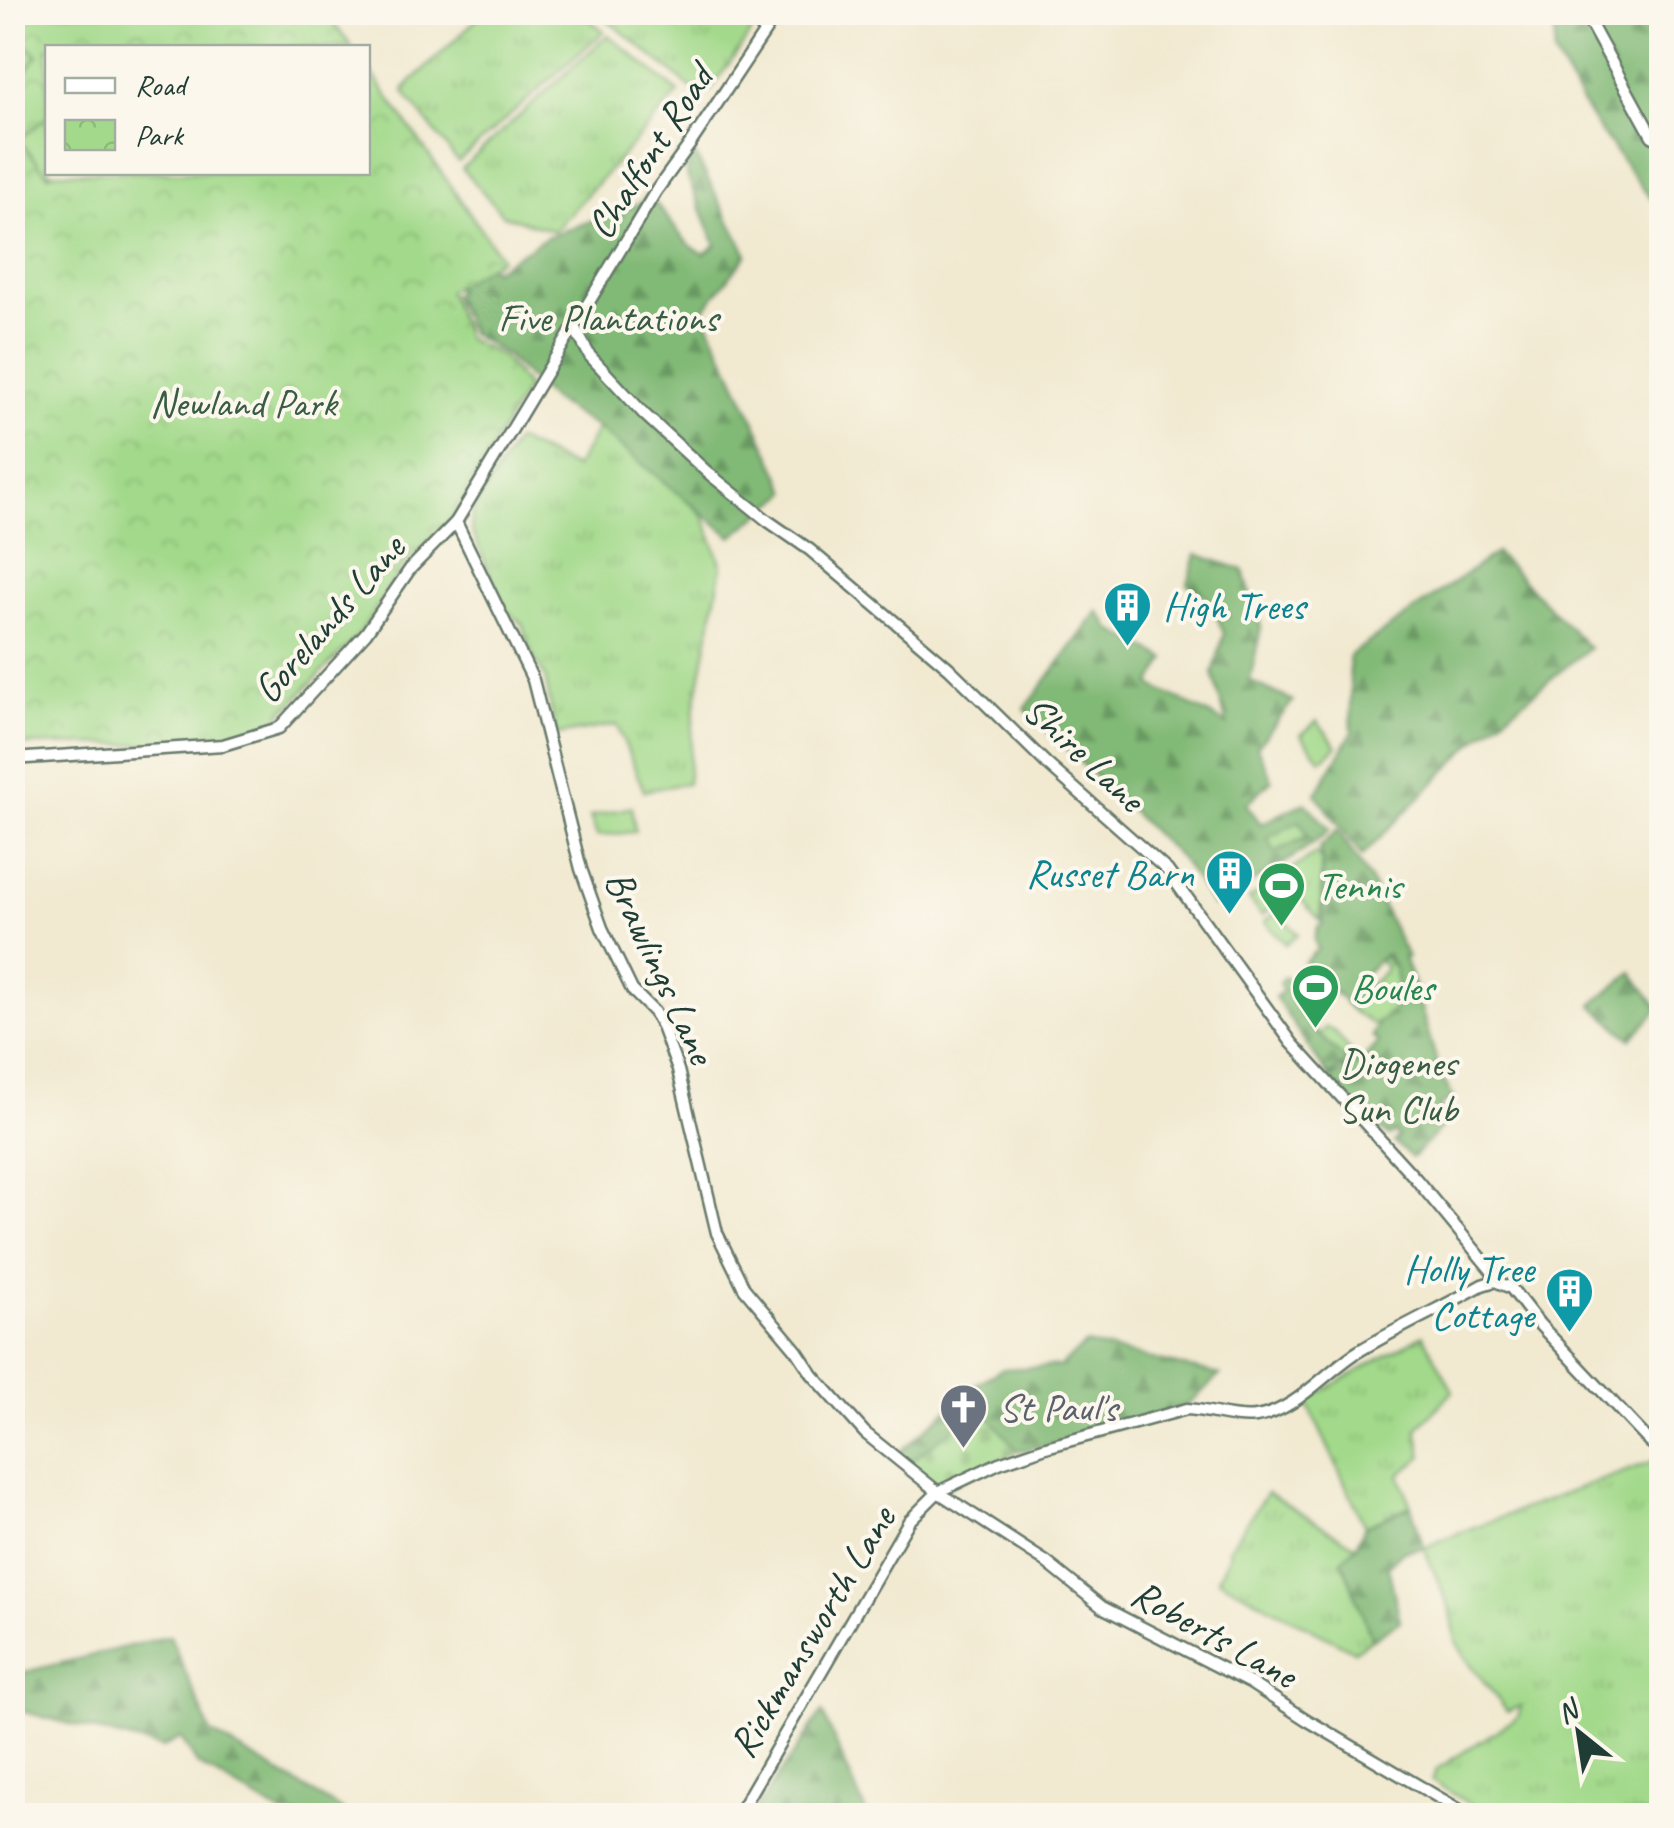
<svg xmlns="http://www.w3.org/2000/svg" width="1674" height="1828" font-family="Caveat,sans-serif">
  <defs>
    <pattern id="grass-tufts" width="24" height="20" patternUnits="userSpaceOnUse" patternTransform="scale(2.5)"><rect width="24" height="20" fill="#a2d98a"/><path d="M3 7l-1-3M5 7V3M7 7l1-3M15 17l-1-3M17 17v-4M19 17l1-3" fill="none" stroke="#8bbb78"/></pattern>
    <pattern id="forest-firs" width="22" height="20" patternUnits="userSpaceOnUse" patternTransform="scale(2.5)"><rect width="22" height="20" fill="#81b976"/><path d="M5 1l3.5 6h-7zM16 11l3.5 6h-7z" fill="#699862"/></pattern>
    <pattern id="cemetery-stones" width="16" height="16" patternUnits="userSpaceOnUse" patternTransform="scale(2.5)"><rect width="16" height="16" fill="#a2d98a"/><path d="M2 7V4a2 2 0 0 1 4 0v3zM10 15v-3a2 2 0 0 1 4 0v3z" fill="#8bbb78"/></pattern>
    <pattern id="park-crowns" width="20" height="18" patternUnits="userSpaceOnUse" patternTransform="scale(2.5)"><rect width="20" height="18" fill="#a2d98a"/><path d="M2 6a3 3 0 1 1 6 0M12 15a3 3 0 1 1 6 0" fill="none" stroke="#8bbb78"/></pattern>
    <pattern id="garden-dots" width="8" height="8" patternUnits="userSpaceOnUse" patternTransform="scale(2.5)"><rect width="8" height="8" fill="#a2d98a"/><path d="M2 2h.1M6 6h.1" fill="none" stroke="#8bbb78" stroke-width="1.8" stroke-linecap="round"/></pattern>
  </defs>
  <rect width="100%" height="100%" fill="#fbf7ec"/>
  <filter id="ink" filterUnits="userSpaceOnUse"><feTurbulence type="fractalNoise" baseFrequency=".01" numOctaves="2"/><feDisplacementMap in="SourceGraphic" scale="20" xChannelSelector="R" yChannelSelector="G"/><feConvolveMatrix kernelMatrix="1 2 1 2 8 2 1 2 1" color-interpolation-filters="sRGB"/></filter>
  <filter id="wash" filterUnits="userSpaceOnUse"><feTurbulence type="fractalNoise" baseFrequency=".0048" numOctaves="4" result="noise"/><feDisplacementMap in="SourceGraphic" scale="40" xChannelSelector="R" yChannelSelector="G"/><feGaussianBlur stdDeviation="2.25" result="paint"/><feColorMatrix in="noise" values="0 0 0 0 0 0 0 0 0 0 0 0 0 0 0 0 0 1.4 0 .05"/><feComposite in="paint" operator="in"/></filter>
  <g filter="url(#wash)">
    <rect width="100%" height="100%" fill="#f1e9d0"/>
    <g fill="url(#grass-tufts)" stroke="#608b5f" stroke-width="2.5">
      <path d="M 484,12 L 581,13 L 604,31 L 458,162 L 404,92 L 405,88 Z"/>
      <path d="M 599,13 L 765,13 L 711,89 L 699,94 Z"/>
      <path d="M 608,35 L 679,93 L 554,231 L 503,215 L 462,168 Z"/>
      <path d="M 604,417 L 704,516 L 722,566 L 695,706 L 687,783 L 644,791 L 617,725 L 556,735 L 545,677 L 533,656 L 522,624 L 505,609 L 471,529 L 472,512 L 516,440 L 575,468 Z"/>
      <path d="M 1316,853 L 1321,860 L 1321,921 L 1291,889 L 1262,916 L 1249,899 Z"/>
      <path d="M 1384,956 L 1395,969 L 1407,1003 L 1373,1025 C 1363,1017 1352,1013 1344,1003 L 1360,979 L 1368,987 L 1385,971 L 1385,967 L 1379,961 Z"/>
      <path d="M 1326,1027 L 1336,1033 L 1357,1060 L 1341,1069 L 1315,1039 Z"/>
      <path d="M 1423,1335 L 1453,1391 L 1417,1429 L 1423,1456 L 1400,1475 L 1411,1506 L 1365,1526 L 1306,1400 Z"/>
      <path d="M 1656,1460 L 1662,1469 L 1661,1815 L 1487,1815 L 1432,1781 L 1437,1769 L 1518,1717 L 1521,1706 L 1507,1711 L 1465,1657 L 1456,1641 L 1451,1612 L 1424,1548 L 1453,1535 Z"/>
      <path d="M 1267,1493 L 1356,1546 L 1342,1560 L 1372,1639 L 1354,1651 L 1218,1579 L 1230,1553 L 1228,1549 Z"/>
    </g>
    <g fill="url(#forest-firs)" stroke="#507b55" stroke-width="2.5">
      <path d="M 1556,13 L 1656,13 L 1662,23 L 1661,210 L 1643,189 L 1592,120 L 1554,55 Z"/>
      <path d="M 693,151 L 747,254 L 703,311 L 788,492 L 732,537 L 599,429 L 551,399 L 504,354 L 471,334 L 453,295 L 458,291 L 400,233 L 437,217 L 493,270 L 547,237 L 641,203 L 647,196 C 669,212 678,242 704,254 L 716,245 L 686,173 Z"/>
      <path d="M 1496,553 L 1589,648 L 1478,738 L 1362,856 L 1316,794 L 1352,733 L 1349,656 Z"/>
      <path d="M 1196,554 L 1243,570 L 1261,627 L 1250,681 L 1293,701 L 1257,747 L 1272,780 L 1246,804 L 1261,824 L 1305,802 L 1330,830 C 1296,859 1252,881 1213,906 L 1180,858 L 1025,709 L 1098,611 L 1112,630 L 1166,659 L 1151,685 C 1176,699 1203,710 1227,725 L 1213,673 L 1224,634 L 1210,599 L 1188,584 Z"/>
      <path d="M 1338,830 L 1370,880 L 1407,957 L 1403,957 C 1424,1003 1429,1055 1453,1098 L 1439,1107 L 1449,1120 L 1412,1158 L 1394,1142 L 1398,1137 L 1395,1132 L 1389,1136 L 1369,1121 L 1330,1078 L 1362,1060 L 1378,1042 L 1372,1036 L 1378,1022 L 1389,1015 L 1399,1001 L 1395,970 L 1386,955 L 1384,955 L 1359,979 L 1351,1007 L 1332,990 C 1323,1002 1318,1016 1313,1030 L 1347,1061 L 1329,1077 L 1275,997 L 1283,991 L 1279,983 L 1284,977 L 1318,1002 L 1329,987 L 1304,962 L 1318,949 L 1314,940 L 1318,927 L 1323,924 L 1322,859 L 1319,848 Z"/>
      <path d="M 1632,972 L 1659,1009 L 1631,1039 L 1592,1005 Z"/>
      <path d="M 1086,1344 L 1220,1375 L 1188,1405 L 1071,1440 L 1018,1451 L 979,1419 L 912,1467 L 898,1454 L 975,1385 L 1002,1369 L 1060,1366 Z"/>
      <path d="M 1411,1506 L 1424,1548 L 1403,1551 L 1388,1566 L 1400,1621 L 1372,1639 L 1342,1560 L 1356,1546 L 1365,1526 Z"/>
      <path d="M 170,1636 L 211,1733 L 350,1815 L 283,1815 L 197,1764 L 181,1738 L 162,1748 L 13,1709 L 13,1675 Z"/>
      <path d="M 822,1712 L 867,1815 L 752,1815 Z"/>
    </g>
    <path fill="url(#cemetery-stones)" stroke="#608b5f" stroke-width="2.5" d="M 981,1407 L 1018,1451 L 938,1492 L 908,1463 Z"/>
    <path fill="url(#park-crowns)" stroke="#608b5f" stroke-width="2.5" d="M 12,13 L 326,13 L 352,47 L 48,48 L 48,172 L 368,172 L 368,68 L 501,258 L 448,291 L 467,339 L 501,356 L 527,387 L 451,519 L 403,566 L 361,632 L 271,725 L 195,744 L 13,745 Z"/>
    <path fill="url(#garden-dots)" stroke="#608b5f" stroke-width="2.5" d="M 12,34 L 38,55 L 26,70 L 13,59 Z"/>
    <g fill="#a2d98a" stroke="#608b5f" stroke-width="2.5">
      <path d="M 47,117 L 48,172 L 52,173 L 48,175 L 19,140 Z"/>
      <path d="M 1317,721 L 1337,746 L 1321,760 L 1301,735 Z"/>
      <path d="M 632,807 L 635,832 L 597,836 L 590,817 Z"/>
      <path d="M 1300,821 L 1307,836 L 1275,852 L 1268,838 Z"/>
      <path d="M 1277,911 L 1298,934 L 1286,944 L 1265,922 Z"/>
    </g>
  </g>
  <g filter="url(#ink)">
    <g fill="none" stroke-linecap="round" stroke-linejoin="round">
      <defs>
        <g id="minor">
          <path d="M 1584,12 L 1652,136 L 1662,142"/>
          <path d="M 574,327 L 590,356 L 644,414 L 707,472 L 768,521 L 810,550 L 949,668 L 1047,764 L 1167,870 L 1292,1043 L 1416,1179 L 1492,1271 L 1495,1281"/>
          <path d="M 456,522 L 533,680 L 581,869 L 602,928 L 632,990 L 654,1012 L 661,1024 L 678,1070 L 717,1233 L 744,1288 L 797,1351 L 813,1375 L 865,1433 L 938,1492 L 1046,1562 L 1102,1607 L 1250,1683 L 1307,1720 L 1470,1816"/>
          <path d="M 12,759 L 223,745 L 279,728 L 366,633 L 410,569 L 456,522 L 656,191 L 690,144 L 778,12"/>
          <path d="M 1495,1281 L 1511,1288 L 1540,1325 L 1650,1442 L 1662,1451"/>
          <path d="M 737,1816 L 909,1521 L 938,1492 L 999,1463 L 1046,1447 L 1187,1409 C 1210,1410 1234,1420 1256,1417 C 1296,1411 1326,1371 1359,1351 C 1399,1327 1441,1308 1482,1285 L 1495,1281"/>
        </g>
      </defs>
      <use href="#minor" stroke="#68796b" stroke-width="15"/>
      <use href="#minor" stroke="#fff" stroke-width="10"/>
    </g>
  </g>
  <defs>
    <symbol id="building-pin" viewBox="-11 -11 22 30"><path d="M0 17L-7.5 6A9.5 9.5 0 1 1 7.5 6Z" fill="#0f9aa8" stroke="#fbf7ec"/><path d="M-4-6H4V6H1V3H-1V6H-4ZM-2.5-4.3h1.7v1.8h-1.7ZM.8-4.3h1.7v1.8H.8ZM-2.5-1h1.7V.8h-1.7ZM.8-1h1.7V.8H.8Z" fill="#fff"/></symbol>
    <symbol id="stadium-pin" viewBox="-11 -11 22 30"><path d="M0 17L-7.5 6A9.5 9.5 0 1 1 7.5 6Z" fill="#2e9e5b" stroke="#fbf7ec"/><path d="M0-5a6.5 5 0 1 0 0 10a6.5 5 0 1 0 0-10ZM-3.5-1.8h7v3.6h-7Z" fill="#fff"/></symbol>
    <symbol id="church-pin" viewBox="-11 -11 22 30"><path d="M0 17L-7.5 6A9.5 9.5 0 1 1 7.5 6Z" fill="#6b7280" stroke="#fbf7ec"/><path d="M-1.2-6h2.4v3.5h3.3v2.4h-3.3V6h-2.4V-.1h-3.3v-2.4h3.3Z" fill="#fff"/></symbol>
  </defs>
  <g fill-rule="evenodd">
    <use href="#building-pin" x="1100" y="578" width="55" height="75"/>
    <use href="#building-pin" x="1202" y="846" width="55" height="75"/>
    <use href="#stadium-pin" x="1254" y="858" width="55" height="75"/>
    <use href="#stadium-pin" x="1288" y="960" width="55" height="75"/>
    <use href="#building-pin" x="1542" y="1264" width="55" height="75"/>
    <use href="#church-pin" x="936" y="1380" width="55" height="75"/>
  </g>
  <g text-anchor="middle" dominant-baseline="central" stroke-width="8" stroke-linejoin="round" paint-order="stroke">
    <g font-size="40" fill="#1f3d34" stroke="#fbf7ec">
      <text transform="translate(650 152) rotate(-57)">Chalfont Road</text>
      <text transform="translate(329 619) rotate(-49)">Gorelands Lane</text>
      <text transform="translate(1084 754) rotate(43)">Shire Lane</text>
      <text transform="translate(660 967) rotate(65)">Brawlings Lane</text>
      <text transform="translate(812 1632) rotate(-59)">Rickmansworth Lane</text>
      <text transform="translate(1214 1634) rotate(29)">Roberts Lane</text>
    </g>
    <g font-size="40" fill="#395c45" stroke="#fbf7ec">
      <text x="608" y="318">Five Plantations</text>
      <text x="243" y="403">Newland Park</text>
      <text x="1398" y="1063">Diogenes<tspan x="1398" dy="46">Sun Club</tspan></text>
    </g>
    <g font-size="40" fill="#0d838f" stroke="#fbf7ec" text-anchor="end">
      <text x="1163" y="606" text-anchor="start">High Trees</text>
      <text x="1194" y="874">Russet Barn</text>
      <text x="1534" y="1269">Holly Tree<tspan x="1534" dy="46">Cottage</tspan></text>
    </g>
    <g font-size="40" fill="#27864d" stroke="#fbf7ec" text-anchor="start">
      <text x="1317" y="886">Tennis</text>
      <text x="1351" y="988">Boules</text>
    </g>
    <g font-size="40" fill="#5b616d" stroke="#fbf7ec" text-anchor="start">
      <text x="999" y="1408">St Paul's</text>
    </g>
  </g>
  <rect width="1674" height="1828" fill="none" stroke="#fbf7ec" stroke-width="50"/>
  <rect x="45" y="45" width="325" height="130" fill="#fbf7ec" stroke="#a3ada2" stroke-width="2.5"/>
  <rect x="65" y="78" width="50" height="15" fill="#ffffff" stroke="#a3ada2" stroke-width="2.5"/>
  <text x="135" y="95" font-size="30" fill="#1f3d34">Road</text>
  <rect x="65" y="120" width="50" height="30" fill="url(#park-crowns)" stroke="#a3ada2" stroke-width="2.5"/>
  <text x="135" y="145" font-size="30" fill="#1f3d34">Park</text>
  <g transform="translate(1579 1733) rotate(330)" stroke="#fbf7ec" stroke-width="8" paint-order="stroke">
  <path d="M0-8L18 38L0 25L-18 38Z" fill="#1f3d34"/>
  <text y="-15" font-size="28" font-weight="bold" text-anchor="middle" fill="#1f3d34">N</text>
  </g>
</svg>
